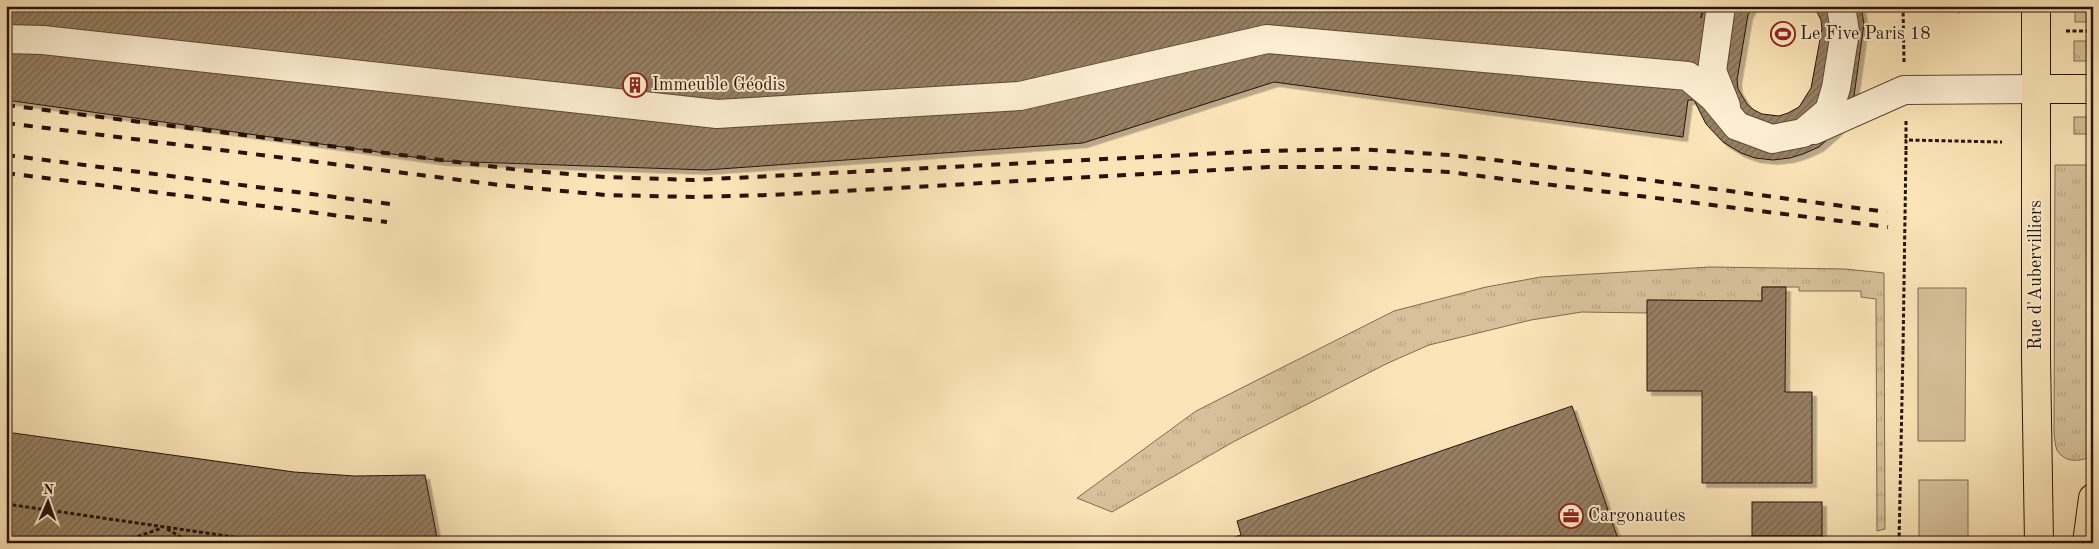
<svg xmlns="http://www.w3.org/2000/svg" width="2099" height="549" font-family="'Old Standard TT',serif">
  <defs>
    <pattern id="grass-tufts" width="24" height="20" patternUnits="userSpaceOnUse" patternTransform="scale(1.25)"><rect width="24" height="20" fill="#d7c19a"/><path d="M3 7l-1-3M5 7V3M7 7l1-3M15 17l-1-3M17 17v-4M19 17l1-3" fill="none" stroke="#b9a583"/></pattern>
    <pattern id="building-hatch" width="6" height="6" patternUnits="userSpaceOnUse" patternTransform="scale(1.25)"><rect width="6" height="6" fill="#968064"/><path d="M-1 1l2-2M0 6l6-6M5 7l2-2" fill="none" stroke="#7a6750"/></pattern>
    <filter id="shadow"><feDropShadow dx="4.5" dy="4.5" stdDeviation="0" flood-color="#0004"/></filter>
  </defs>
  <rect width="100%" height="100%" fill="#fbe5b8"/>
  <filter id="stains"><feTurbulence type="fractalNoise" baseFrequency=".004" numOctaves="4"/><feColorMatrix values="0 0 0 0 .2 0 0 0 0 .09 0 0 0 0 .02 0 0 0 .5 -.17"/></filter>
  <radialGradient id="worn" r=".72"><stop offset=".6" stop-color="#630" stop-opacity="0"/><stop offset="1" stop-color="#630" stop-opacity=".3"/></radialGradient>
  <g fill="url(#grass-tufts)" stroke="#806a51">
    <rect x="2075" y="6" width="18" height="16"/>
    <rect x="2074" y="41" width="19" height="20"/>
    <rect x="2074" y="117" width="19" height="17"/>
    <path d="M 2055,165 L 2093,165 L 2093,454 C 2083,463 2064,463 2057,450 C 2055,446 2055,439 2054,434 Z"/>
    <path d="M 1710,267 L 1845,269 L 1884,273 L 1885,529 L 1877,531 L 1876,299 L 1861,297 L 1861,291 L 1799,291 L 1799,287 L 1762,287 L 1762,301 L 1648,300 L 1647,313 L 1582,312 L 1531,320 L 1429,345 L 1388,363 L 1233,442 L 1112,512 L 1077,498 L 1196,411 L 1394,311 L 1486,287 L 1541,277 Z"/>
  </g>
  <g fill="#d7c19a" stroke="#806a51">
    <path d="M 1918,288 L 1966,288 L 1965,441 L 1918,441 Z"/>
    <rect x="1919" y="480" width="49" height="63"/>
  </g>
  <g fill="url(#building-hatch)" stroke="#291208" filter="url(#shadow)">
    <path d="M 6,6 L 1703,6 L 1701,18 L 1704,6 L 1753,6 L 1748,15 L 1737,80 L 1738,89 L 1747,104 L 1754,110 L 1762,114 L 1779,116 L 1788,113 L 1799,107 L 1811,88 L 1822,29 L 1821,20 L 1814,6 L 1861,6 L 1864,24 L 1854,96 L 1850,111 L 1836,132 L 1819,147 L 1803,154 L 1790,158 L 1773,160 L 1755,158 L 1741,153 L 1723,142 L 1706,124 L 1694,100 L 1688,100 L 1683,137 L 1274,82 L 1083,143 L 706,170 L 442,161 L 6,100 Z"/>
    <path d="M 1762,287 L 1786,287 L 1785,392 L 1812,392 L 1812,483 L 1702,483 L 1702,391 L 1647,391 L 1647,300 L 1762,301 Z"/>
    <path d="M 1572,406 L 1618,539 L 1606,543 L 1218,543 L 1241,535 L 1237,521 Z"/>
    <path d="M 6,432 L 294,472 L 355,476 L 425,475 L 438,543 L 44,543 L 6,537 Z"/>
    <rect x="1752" y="502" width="70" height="34"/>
    <rect x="1752" y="536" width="70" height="7"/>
  </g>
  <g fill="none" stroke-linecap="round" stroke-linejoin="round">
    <defs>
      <g id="minor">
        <path d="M 1721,6 L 1712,71 L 1726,106"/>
        <path d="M 6,39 L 43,40 L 717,114 L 1020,96 L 1267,39 L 1688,76 L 1714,98 L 1737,126 L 1772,139 L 1803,133 L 1829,111 L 1836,88 L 1845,32 L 1841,6"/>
        <path d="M 1814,130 L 1904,90 L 2036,89"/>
      </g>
      <g id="major">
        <path d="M 2036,89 L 2093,89"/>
        <path d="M 2036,157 L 2036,6"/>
        <path d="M 2036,357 L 2039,543"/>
        <path d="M 2087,543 L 2093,498"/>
      </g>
    </defs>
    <use href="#minor" stroke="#5e4734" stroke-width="30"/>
    <use href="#major" stroke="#291208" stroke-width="30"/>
    <g stroke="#291208" stroke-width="3" stroke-dasharray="4 2.5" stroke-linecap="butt">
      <path d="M 1903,6 L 1904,62"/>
      <path d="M 2066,31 L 2093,31"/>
      <path d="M 1906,121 L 1906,140"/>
      <path d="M 1906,150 L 1906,140 L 2002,142"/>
      <path d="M 6,504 L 241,538 L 285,543"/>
      <path d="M 167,529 L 191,543"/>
      <path d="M 119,543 L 162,528"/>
      <path d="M 420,543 L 426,542"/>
      <path d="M 1899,543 L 1903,350"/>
    </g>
    <use href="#minor" stroke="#fceed1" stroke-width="28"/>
    <use href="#major" stroke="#fbe5b8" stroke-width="28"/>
    <g stroke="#291208" stroke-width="1">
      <path d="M 1939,6 L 1940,11"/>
      <path d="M 1958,6 L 1959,13"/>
    </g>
    <g stroke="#291208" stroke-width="4" stroke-dasharray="9 9" stroke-linecap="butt">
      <path d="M 6,105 L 520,170 L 606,177 L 693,180 L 1262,151 L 1357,149 L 1450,155 L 1512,162 L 1887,212"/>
      <path d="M 6,123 L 500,185 L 605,195 L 696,197 L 771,195 L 1269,167 L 1356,167 L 1448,172 L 1888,227"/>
      <path d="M 6,155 L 390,204"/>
      <path d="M 6,173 L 387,222"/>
    </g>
    <defs>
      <path id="major-bridge" d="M 2036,157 L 2036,357"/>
    </defs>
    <use href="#major-bridge" stroke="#291208" stroke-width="30" stroke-linecap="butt"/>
    <path stroke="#291208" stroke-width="3" stroke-dasharray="4 2.5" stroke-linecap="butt" d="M 1903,350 L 1906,150"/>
    <use href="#major-bridge" stroke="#fbe5b8" stroke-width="28"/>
  </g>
  <defs>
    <symbol id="stadium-ring" viewBox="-11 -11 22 22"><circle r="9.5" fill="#fceed1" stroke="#8f2418" stroke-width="1.5"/><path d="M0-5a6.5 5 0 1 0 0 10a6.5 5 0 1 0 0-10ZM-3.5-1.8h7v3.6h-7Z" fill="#8f2418"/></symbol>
    <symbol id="building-ring" viewBox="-11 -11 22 22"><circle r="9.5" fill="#fceed1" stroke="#8f2418" stroke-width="1.5"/><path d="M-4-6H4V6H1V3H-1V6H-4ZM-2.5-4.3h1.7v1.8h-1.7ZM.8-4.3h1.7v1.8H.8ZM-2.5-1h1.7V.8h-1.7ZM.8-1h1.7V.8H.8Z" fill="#8f2418"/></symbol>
    <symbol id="office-ring" viewBox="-11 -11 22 22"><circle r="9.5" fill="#fceed1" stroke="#8f2418" stroke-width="1.5"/><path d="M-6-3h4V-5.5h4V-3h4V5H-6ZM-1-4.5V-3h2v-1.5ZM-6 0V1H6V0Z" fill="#8f2418"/></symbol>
  </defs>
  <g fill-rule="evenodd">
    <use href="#stadium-ring" x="1769" y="20" width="28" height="28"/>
    <use href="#building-ring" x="621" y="71" width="28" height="28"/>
    <use href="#office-ring" x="1557" y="502" width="28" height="28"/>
  </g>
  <g text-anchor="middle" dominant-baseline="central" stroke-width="4" stroke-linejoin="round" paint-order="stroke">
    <g font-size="18" fill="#291208" stroke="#fceed1" text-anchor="start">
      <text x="1800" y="34">Le Five Paris 18</text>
      <text x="652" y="85">Immeuble Géodis</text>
      <text x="1588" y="516">Cargonautes</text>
    </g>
    <g font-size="18" fill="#291208" stroke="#fceed1">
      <text transform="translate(2036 275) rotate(-90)">Rue d'Aubervilliers</text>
    </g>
  </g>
  <rect width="2099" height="549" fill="none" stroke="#fbe5b8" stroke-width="25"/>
  <rect x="8" y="8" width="2084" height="534" fill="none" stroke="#291208" stroke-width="2.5"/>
  <rect x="12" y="12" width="2074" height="524" fill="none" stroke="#291208"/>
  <g transform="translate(48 502) rotate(2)" stroke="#fceed1" stroke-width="4" paint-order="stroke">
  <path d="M0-4L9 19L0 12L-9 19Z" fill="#291208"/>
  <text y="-8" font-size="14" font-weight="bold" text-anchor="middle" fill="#291208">N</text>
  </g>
  <rect width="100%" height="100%" filter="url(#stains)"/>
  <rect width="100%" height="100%" fill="url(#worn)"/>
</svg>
